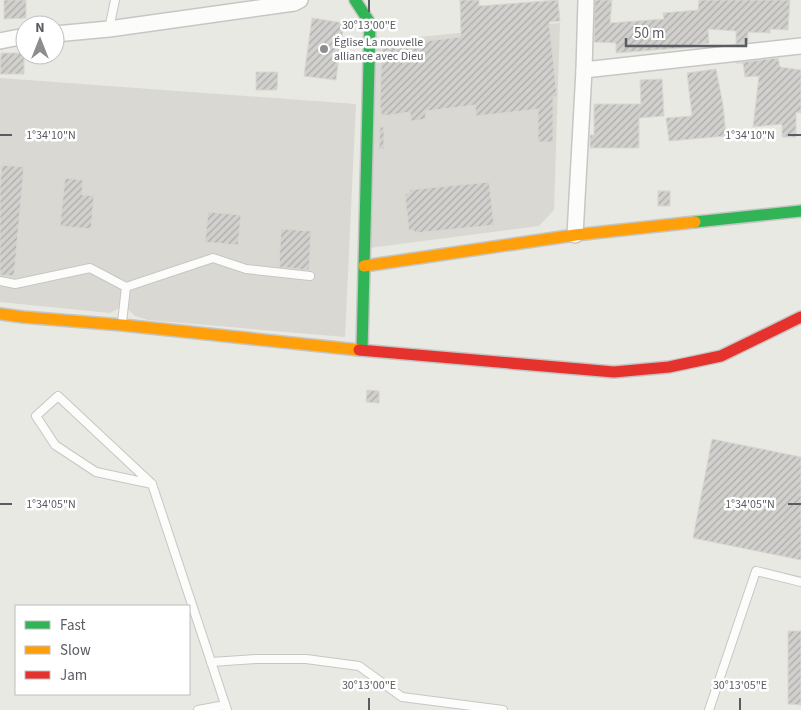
<svg xmlns="http://www.w3.org/2000/svg" width="801" height="710" font-family="'Source Sans 3',sans-serif">
  <defs>
    <pattern id="building-hatch" width="6" height="6" patternUnits="userSpaceOnUse" patternTransform="scale(1.25)"><rect width="6" height="6" fill="#d1d0cd"/><path d="M-1 1l2-2M0 6l6-6M5 7l2-2" fill="none" stroke="#adacaa"/></pattern>
  </defs>
  <rect width="100%" height="100%" fill="#e9e9e3"/>
  <g fill="#d9d8d3">
    <path d="M 560,23 L 554,210 L 539,226 L 369,248 L 367,42 Z"/>
    <path d="M 0,78 L 356,104 L 345,337 L 148,320 L 135,316 L 124,306 L 110,313 L 0,302 Z"/>
  </g>
  <g fill="url(#building-hatch)" stroke="#d8d7d2">
    <path d="M 4,0 L 26,0 L 26,18 L 4,19 Z"/>
    <path d="M 460,0 L 479,0 L 479,6 L 558,0 L 560,21 L 549,22 L 557,96 L 553,97 L 553,142 L 538,142 L 538,109 L 476,116 L 475,105 L 425,111 L 426,119 L 411,121 L 410,112 L 382,116 L 380,106 L 382,46 L 461,37 Z"/>
    <path d="M 595,0 L 612,0 L 610,23 L 664,19 L 663,13 L 698,10 L 699,0 L 790,0 L 788,30 L 770,29 L 770,33 L 748,32 L 748,42 L 736,44 L 736,31 L 708,29 L 709,43 L 692,45 L 692,47 L 616,53 L 616,43 L 594,42 Z"/>
    <path d="M 312,18 L 344,23 L 336,80 L 304,76 Z"/>
    <path d="M 1,53 L 24,53 L 24,74 L 0,74 Z"/>
    <path d="M 778,58 L 780,67 L 801,70 L 801,113 L 796,112 L 796,137 L 782,137 L 782,124 L 753,127 L 759,76 L 745,77 L 743,63 L 736,63 Z"/>
    <path d="M 716,69 L 723,105 L 726,136 L 669,141 L 666,118 L 692,116 L 687,73 Z"/>
    <path d="M 256,72 L 278,72 L 277,90 L 256,90 Z"/>
    <path d="M 662,79 L 664,116 L 639,118 L 639,148 L 590,148 L 590,135 L 594,135 L 594,104 L 641,104 L 640,80 Z"/>
    <path d="M 380,127 L 384,127 L 384,149 L 379,149 Z"/>
    <path d="M 2,165 L 24,167 L 14,276 L 0,275 L 0,187 Z"/>
    <path d="M 65,178 L 83,180 L 82,195 L 94,196 L 91,229 L 60,226 Z"/>
    <path d="M 489,182 L 494,225 L 414,233 L 414,230 L 409,231 L 405,194 L 410,193 L 409,190 Z"/>
    <rect x="658" y="191" width="12" height="15"/>
    <path d="M 208,212 L 241,215 L 238,245 L 205,242 Z"/>
    <path d="M 281,229 L 311,231 L 309,270 L 279,267 Z"/>
    <path d="M 367,390 L 379,391 L 379,403 L 366,402 Z"/>
    <path d="M 712,439 L 801,457 L 801,560 L 693,538 Z"/>
    <path d="M 788,631 L 801,631 L 801,705 L 788,704 Z"/>
  </g>
  <g fill="none" stroke-linecap="round" stroke-linejoin="round">
    <defs>
      <g id="lane">
        <path d="M 109,29 L 115,0"/>
        <path d="M 0,281 L 15,284 L 90,268 L 126,287 L 122,323"/>
        <path d="M 126,287 L 213,258 L 246,269 L 310,276"/>
        <path d="M 152,484 L 96,472 L 55,445 L 36,416 L 58,396 L 152,484 L 227,710"/>
        <path d="M 211,662 L 256,659 L 306,659 L 359,666 L 402,697 L 503,710"/>
        <path d="M 198,710 L 225,705"/>
        <path d="M 709,710 L 756,571 L 801,582"/>
      </g>
      <g id="street">
        <path d="M 55,34 L 109,29 L 294,3 L 300,0"/>
        <path d="M 0,41 L 25,36"/>
        <path d="M 584,70 L 801,46"/>
        <path d="M 575,235 L 584,70 L 586,0"/>
      </g>
      <g id="fast">
        <path d="M 355,0 L 370,23 L 362,350"/>
        <path d="M 695,222 L 801,211"/>
      </g>
      <g id="slow">
        <path d="M 364,266 L 575,235 L 695,222"/>
        <path d="M 0,314 L 23,317 L 122,325 L 359,350"/>
      </g>
      <path id="jam" d="M 359,350 L 614,372 L 669,367 L 721,356 L 801,317"/>
    </defs>
    <use href="#lane" stroke="#c6c7c5" stroke-width="10"/>
    <use href="#street" stroke="#c6c7c5" stroke-width="18"/>
    <use href="#fast" stroke="#c4c5c4" stroke-width="14"/>
    <use href="#slow" stroke="#c4c5c4" stroke-width="14"/>
    <use href="#jam" stroke="#c4c5c4" stroke-width="14"/>
    <use href="#lane" stroke="#fcfcfb" stroke-width="8"/>
    <use href="#street" stroke="#fcfcfb" stroke-width="15"/>
    <use href="#fast" stroke="#30b455" stroke-width="11"/>
    <use href="#slow" stroke="#ff9f0a" stroke-width="11"/>
    <use href="#jam" stroke="#e5322d" stroke-width="11"/>
  </g>
  <path fill="none" stroke="#595c61" stroke-width="2" d="M 369,0 L 369,12M 0,135 L 12,135M 788,135 L 801,135M 0,504 L 12,504M 788,504 L 801,504M 369,698 L 369,710M 740,698 L 740,710"/>
  <circle fill="#8b8d8e" stroke="#fff" stroke-width="2" cx="324" cy="49" r="5"/>
  <g text-anchor="middle" dominant-baseline="central" stroke-width="5" stroke-linejoin="round" paint-order="stroke">
    <g font-size="12" fill="#595c61" stroke="#fff" text-anchor="start">
      <text x="334" y="42">Église La nouvelle<tspan x="334" dy="14">alliance avec Dieu</tspan></text>
    </g>
  </g>
  <g font-size="12" text-anchor="middle" fill="#595c61" stroke="#fff" stroke-width="5" stroke-linejoin="round" paint-order="stroke">
    <text x="369" y="29">30°13'00"E</text>
    <text x="51" y="139">1°34'10"N</text>
    <text x="750" y="139">1°34'10"N</text>
    <text x="51" y="508">1°34'05"N</text>
    <text x="750" y="508">1°34'05"N</text>
    <text x="369" y="689">30°13'00"E</text>
    <text x="740" y="689">30°13'05"E</text>
  </g>
  <rect x="15" y="605" width="175" height="90" fill="#ffffff" stroke="#bdbec0"/>
  <rect x="25" y="621" width="25" height="8" fill="#30b455" stroke="#bdbec0"/>
  <text x="60" y="630" font-size="15" fill="#595c61">Fast</text>
  <rect x="25" y="646" width="25" height="8" fill="#ff9f0a" stroke="#bdbec0"/>
  <text x="60" y="655" font-size="15" fill="#595c61">Slow</text>
  <rect x="25" y="671" width="25" height="8" fill="#e5322d" stroke="#bdbec0"/>
  <text x="60" y="680" font-size="15" fill="#595c61">Jam</text>
  <g transform="translate(40 40)"><circle r="24" fill="#ffffff" stroke="#bdbec0"/>
  <path d="M0-4L9 19L0 12L-9 19Z" fill="#8b8d8e"/>
  <text y="-8" font-size="14" font-weight="bold" text-anchor="middle" fill="#595c61">N</text>
  </g>
  <path d="M626 38v8h120v-8" fill="none" stroke="#595c61" stroke-width="2.5"/>
  <text x="634" y="38" font-size="15" fill="#595c61" stroke="#ffffff" stroke-width="4" paint-order="stroke">50 m</text>
</svg>
